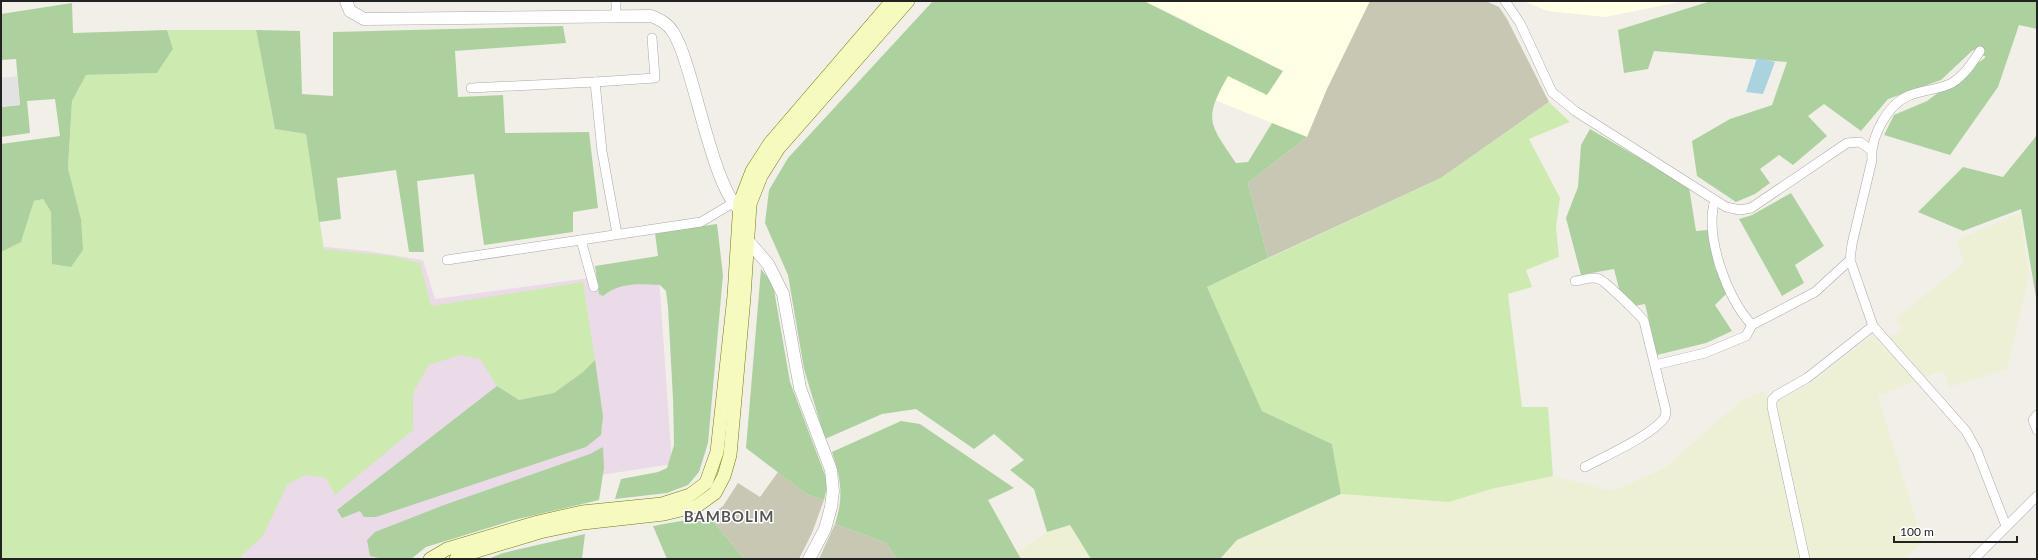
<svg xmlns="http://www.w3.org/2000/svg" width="2038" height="560" font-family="Lato,sans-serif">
  <rect width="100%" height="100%" fill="#f2efe9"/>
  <path fill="#ebdbe8" d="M 115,226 L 367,251 L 423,260 L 435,299 L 597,277 L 659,277 L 672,464 L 594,476 L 446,521 L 406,559 L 1,559 L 1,242 Z"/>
  <g fill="#ffffe5">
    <path d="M 1144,1 L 1370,1 L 1327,89 L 1307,137 L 1200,94 L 1193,24 Z"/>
    <path d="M 1523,1 L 1685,1 L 1605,17 L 1548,11 Z"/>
  </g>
  <g fill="#c7c7b4">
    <path d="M 1370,1 L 1486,1 L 1499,7 L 1507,19 L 1549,102 L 1441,178 L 1268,258 L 1248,183 L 1307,137 L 1327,89 Z"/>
    <path d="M 778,472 L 808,495 L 824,500 L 812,533 L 799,559 L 744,559 L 709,516 L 723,506 L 738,483 L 760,497 Z"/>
    <path d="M 835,524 L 886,543 L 897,559 L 819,559 Z"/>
  </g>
  <g fill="#eef0d5">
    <path d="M 2020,213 L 2029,276 L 2007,369 L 1950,387 L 1943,370 L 1925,377 L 1889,337 L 1903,330 L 1896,319 L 1964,263 L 1957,240 Z"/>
    <path d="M 1873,335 L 1916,381 L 1878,396 L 1923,542 L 1904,559 L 1810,559 L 1777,403 L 1781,399 L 1806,386 Z"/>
    <path d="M 1765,391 L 1802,559 L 1220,559 L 1237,540 L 1341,494 L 1449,502 L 1491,489 L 1553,476 L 1612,491 L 1663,469 L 1742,400 Z"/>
    <path d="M 1070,525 L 1091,559 L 1021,559 L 1017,552 L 1047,532 Z"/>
  </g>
  <g fill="#cdebb0">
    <path d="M 167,30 L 256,30 L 275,129 L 306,134 L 324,249 L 393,256 L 420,263 L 431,306 L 583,282 L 595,360 L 583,372 L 554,393 L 519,400 L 497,386 L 480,359 L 460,355 L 429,365 L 413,393 L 413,430 L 335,495 L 326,478 L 305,475 L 287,485 L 263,536 L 242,555 L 241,559 L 1,559 L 1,252 L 21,242 L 34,201 L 43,199 L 51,212 L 52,231 L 81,219 L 68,168 L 72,101 L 86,75 L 157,73 L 173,49 Z"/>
    <path d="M 1549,102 L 1570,122 L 1529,139 L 1560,198 L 1556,227 L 1559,257 L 1526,270 L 1532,287 L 1508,294 L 1522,407 L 1548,407 L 1553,476 L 1491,489 L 1449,502 L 1341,494 L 1332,444 L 1262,411 L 1207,287 L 1441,178 Z"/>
  </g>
  <g fill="#add19e">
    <path d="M 933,1 L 1144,1 L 1283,71 L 1267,95 L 1228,76 C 1203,120 1209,123 1236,163 L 1248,162 L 1272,123 L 1307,137 L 1248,183 L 1268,258 L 1207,287 L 1262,411 L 1332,444 L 1341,494 L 1237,540 L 1220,559 L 1091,559 L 1070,525 L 1047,532 L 1034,489 L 1010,470 L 1024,460 L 994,434 L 974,449 L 916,409 L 882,414 L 825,439 L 804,369 L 788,275 L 765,223 L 769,190 L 788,158 Z"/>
    <path d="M 1711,1 L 2037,1 L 2037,29 L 2019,25 L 1998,87 L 1950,155 L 1884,135 L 1894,115 L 1927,101 L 1986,57 L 1973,50 L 1941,80 L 1888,99 L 1861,131 L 1824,104 L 1808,116 L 1827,136 L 1793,165 L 1779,155 L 1760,169 L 1770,183 L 1755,194 L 1736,202 L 1697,176 L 1692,141 L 1730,119 L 1772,105 L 1787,62 L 1654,51 L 1648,69 L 1624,73 L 1618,30 Z"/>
    <path d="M 72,3 L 73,33 L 167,30 L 173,49 L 157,73 L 86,75 L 72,101 L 68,168 L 81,219 L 83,250 L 71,267 L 52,264 L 51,212 L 43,199 L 34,201 L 21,242 L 1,252 L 1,144 L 60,136 L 55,99 L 27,101 L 30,133 L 1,137 L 1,107 L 20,105 L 16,59 L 1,60 L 1,14 Z"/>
    <path d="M 563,26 L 566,43 L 455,51 L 458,97 L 503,95 L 505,133 L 589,132 L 598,208 L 573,212 L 573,232 L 484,245 L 474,174 L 417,181 L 424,252 L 409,252 L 396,170 L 337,178 L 341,219 L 319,222 L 306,134 L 275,129 L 256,30 L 300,31 L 302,94 L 333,96 L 333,32 Z"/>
    <path d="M 1590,129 L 1689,187 L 1696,231 L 1708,230 L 1715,268 L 1727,293 L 1715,305 L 1732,331 L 1706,343 L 1657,355 L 1645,304 L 1624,308 L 1614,269 L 1581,275 L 1566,218 L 1578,187 L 1581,145 Z"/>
    <path d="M 2037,135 L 2037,303 L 2021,209 L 1963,231 L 1918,212 L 1963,167 L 2003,177 Z"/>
    <path d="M 1791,193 L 1824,246 L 1795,265 L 1804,283 L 1782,296 L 1739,219 L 1752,215 Z"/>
    <path d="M 717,224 L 723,275 L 708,443 L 699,472 L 688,485 L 667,493 L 615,499 L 621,479 L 658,472 L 667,468 L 674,445 L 673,399 L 668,307 L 666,291 L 660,285 C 639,284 620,282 603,296 L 599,294 L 595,266 L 658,256 L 655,233 Z"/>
    <path d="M 761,269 L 773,284 L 790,382 L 828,483 L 824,500 L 808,495 L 746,448 Z"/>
    <path d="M 595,360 L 603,416 L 601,435 L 586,447 L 376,517 L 364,517 L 360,511 L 342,518 L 337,510 L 497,386 L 519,400 L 554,393 L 583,372 Z"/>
    <path d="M 901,421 L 920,424 L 1014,488 L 988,500 L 1021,559 L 897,559 L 886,543 L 835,524 C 844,496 841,479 832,452 Z"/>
    <path d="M 603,447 L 604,468 L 599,500 L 514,520 L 426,547 L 411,559 L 383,559 L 370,556 L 367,540 L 375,532 L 444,505 L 590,454 Z"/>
    <path d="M 709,516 L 744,559 L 667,559 L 653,526 Z"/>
    <path d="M 585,534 L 582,559 L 488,559 L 503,553 Z"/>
  </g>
  <path fill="#e2e2e2" d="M 17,76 L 20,105 L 1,107 L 1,78 Z"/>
  <path fill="#aad3df" d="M 1757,58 L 1775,62 L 1763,94 L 1746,92 Z"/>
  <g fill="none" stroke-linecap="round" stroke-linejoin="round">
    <defs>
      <g id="minor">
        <path d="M 616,1 L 616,17"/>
        <path d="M 1505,1 L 1520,23 L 1552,92 L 1575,111 L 1726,207 L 1740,210 L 1751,208 L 1847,143 L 1860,142 L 1871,150"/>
        <path d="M 1980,51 C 1972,63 1965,75 1952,83 C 1938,90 1922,90 1908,96 C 1887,105 1870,138 1872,160 L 1852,244 L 1850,260 L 1873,326 L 1966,431 L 1977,451 L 2006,526"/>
        <path d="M 595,82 L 655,78 L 652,38"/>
        <path d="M 471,88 L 595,82 L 602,151 L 617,234"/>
        <path d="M 1715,200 C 1704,236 1727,298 1752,325 L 1815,292 L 1850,260"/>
        <path d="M 581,240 L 594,287"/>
        <path d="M 447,260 L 701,222 L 733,203"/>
        <path d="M 1575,281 C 1583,280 1592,276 1599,279 C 1604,280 1641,316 1644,321 L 1666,411 L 1665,417 C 1653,435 1605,456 1585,467"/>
        <path d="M 1655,365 L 1705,353 L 1746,336 L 1752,325"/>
        <path d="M 2037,415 L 2033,420 L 2037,430"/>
        <path d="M 1805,559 L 1772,407 L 1772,400 L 1777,395 L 1807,378 L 1873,326"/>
        <path d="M 1974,559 L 2037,496"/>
      </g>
      <g id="tertiary">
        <path d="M 346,1 L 350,11 L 364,19 L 651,16 C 661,20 667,23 673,32 C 695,66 713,201 746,214"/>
        <path d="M 743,235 L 768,264 L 783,294 L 800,388 L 831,470 L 833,491 L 831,507 L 825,529 L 809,559"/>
      </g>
      <g id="secondary">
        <path d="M 430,559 L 447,549 L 538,522 L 582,512 L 662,504 L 690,495 L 706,483 L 717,452 L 734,296 L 740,202 L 752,171 L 770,143 L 892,1"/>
        <path d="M 456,559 L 467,554 L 540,532 L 583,523 L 664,514 L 697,506 L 715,493 L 724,476 L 730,455 L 744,297 L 750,204 L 761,176 L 778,149 L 908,1"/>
      </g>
    </defs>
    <use href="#minor" stroke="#a9a9a9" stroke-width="10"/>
    <use href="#tertiary" stroke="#a9a9a9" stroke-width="13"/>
    <use href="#secondary" stroke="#707d05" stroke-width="14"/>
    <use href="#minor" stroke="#fff" stroke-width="9"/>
    <use href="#tertiary" stroke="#fff" stroke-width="12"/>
    <use href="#secondary" stroke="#f7fabf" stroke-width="13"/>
  </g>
  <g text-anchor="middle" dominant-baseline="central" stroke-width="3" stroke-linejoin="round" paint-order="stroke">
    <g font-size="15" font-weight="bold" letter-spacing="1" fill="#555" stroke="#fff">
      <text x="729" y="516">BAMBOLIM</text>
    </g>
  </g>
  <rect width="2038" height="560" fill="none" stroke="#222222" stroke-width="4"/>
  <path d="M1894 536v6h123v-6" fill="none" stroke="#222222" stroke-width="2"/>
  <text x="1900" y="536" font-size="12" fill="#222222" stroke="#ffffff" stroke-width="3" paint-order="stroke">100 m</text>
</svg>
